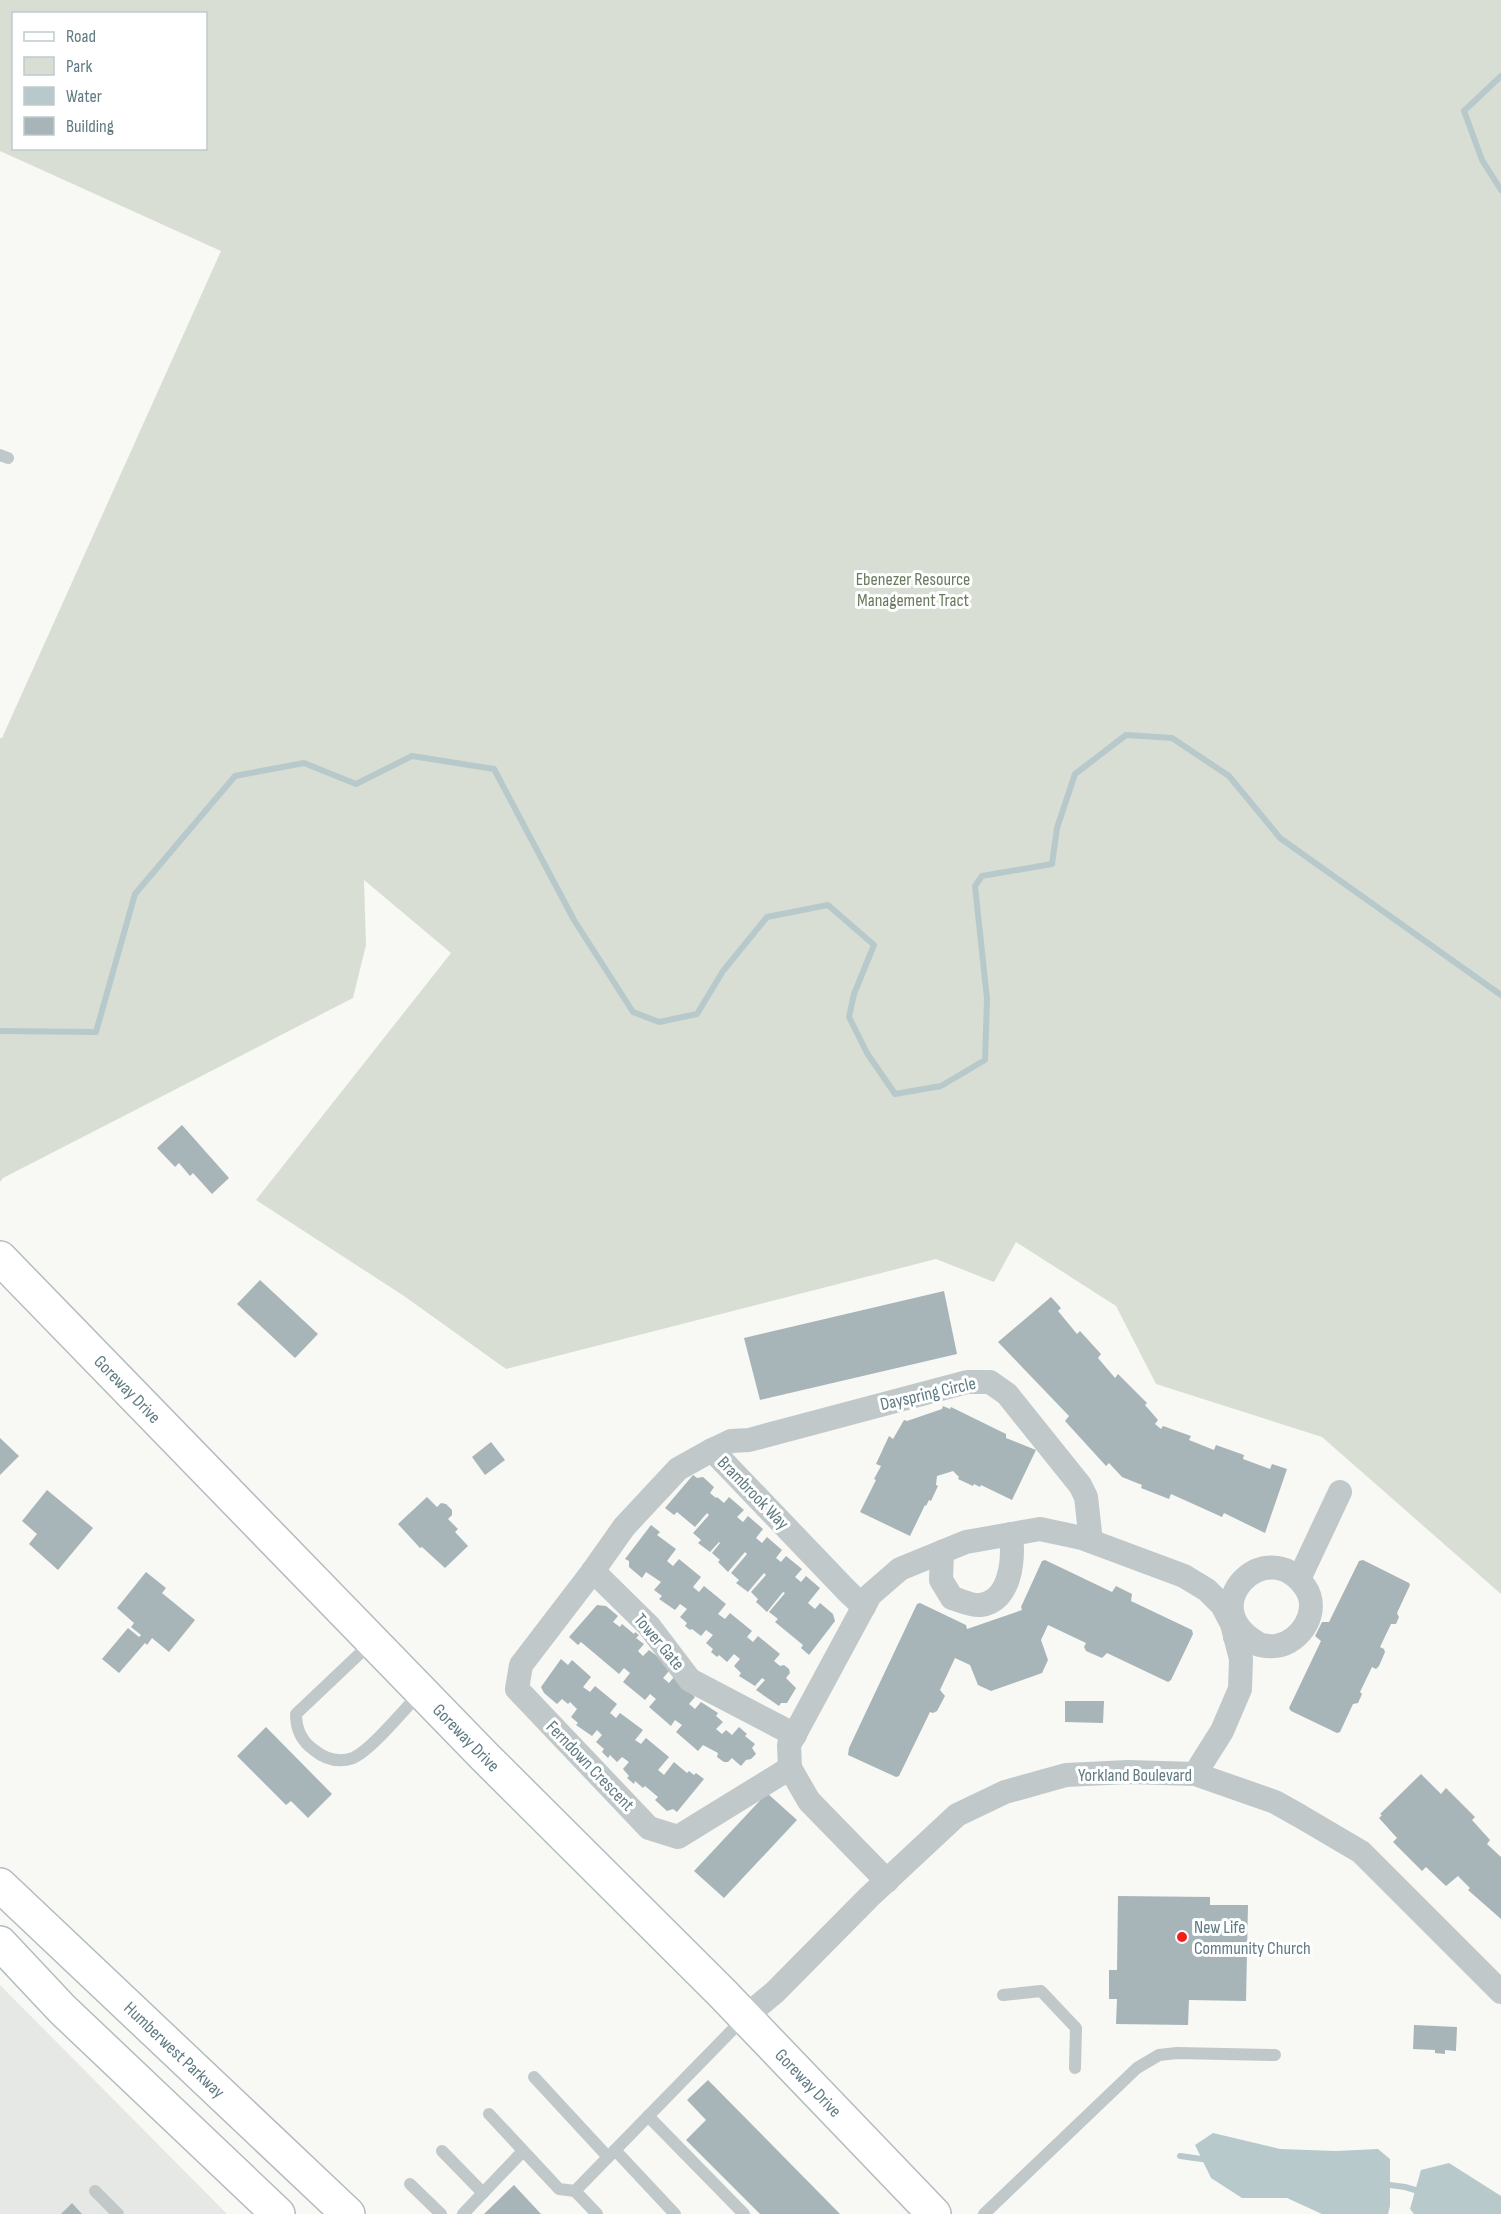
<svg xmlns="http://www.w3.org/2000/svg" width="1501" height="2214" font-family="'Sofia Sans Condensed',sans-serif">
  <rect width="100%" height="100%" fill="#f8f8f5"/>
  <path fill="#e6e8e6" d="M 0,1985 L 227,2214 L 0,2214 Z"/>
  <path fill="#d9ded4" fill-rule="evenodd" d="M 0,0 L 1501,0 L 1501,1594 L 1322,1437 L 1156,1384 L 1116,1306 L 1016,1242 L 994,1282 L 936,1259 L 506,1369 L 404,1296 L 256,1200 L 451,953 L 364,880 L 366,945 L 353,998 L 3,1178 L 0,1182 L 0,738 L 2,738 L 221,251 L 0,151 ZM 14,14 L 206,14 L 206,148 L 14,148 Z"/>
  <g fill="#b7c9cb">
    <path d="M 1213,2133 L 1280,2149 L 1336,2151 L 1378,2149 L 1390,2159 L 1390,2206 L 1388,2214 L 1322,2214 L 1287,2198 L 1242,2198 L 1211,2178 L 1195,2145 Z"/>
    <path d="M 1449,2163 L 1501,2196 L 1501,2214 L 1414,2214 L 1410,2209 L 1421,2170 Z"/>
  </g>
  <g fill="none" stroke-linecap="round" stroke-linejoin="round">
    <g stroke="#b7c9cb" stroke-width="6">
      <path d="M 1501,76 L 1464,111 L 1482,160 L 1501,190"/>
      <path d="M 0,1031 L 96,1032 L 135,894 L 235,776 L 304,763 L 356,784 L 412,756 L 494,769 L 574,920 L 633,1012 L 659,1022 L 697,1014 L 723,971 L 767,917 L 828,905 L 874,945 L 854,994 L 849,1017 L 867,1053 L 895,1094 L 941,1086 L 985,1060 L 987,999 L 975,886 L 982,876 L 1052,864 L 1057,828 L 1075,774 L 1126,735 L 1172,738 L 1229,776 L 1280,838 L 1501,995"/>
      <path d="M 1180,2156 L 1209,2160"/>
      <path d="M 1382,2184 L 1405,2187 L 1422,2192"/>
    </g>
  </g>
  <g fill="#a7b5b8">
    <path d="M 182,1125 L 229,1178 L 212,1194 L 193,1173 L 190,1176 L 179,1163 L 175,1167 L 157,1148 Z"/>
    <path d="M 260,1280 L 318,1334 L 295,1358 L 237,1304 Z"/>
    <path d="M 944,1291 L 957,1354 L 760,1400 L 744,1338 Z"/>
    <path d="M 1051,1297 L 1061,1308 L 1058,1311 L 1077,1334 L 1080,1331 L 1101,1354 L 1098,1358 L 1115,1378 L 1118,1374 L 1147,1403 L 1145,1405 L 1158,1420 L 1155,1424 L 1161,1429 L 1163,1426 L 1191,1436 L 1189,1440 L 1214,1450 L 1216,1445 L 1244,1455 L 1243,1459 L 1270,1469 L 1272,1464 L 1287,1469 L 1265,1533 L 1224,1513 L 1222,1517 L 1171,1494 L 1169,1499 L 1141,1488 L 1142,1485 L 1122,1477 L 1109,1463 L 1106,1466 L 1065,1421 L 1069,1416 L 998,1342 Z"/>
    <path d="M 943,1406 L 950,1409 L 951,1407 L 1006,1434 L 1006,1438 L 1036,1450 L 1012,1500 L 981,1485 L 980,1487 L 974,1484 L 973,1486 L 958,1479 L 959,1477 L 953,1471 L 937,1476 L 936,1485 L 938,1486 L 931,1501 L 929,1500 L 926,1506 L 925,1505 L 910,1536 L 860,1512 L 876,1480 L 874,1479 L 881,1466 L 876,1464 L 889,1436 L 893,1439 L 904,1420 L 907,1421 L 942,1409 Z"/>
    <path d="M 0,1438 L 19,1456 L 0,1475 Z"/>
    <path d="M 491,1442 L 505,1460 L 485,1475 L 472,1457 Z"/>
    <path d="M 693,1475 L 697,1478 L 703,1477 L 714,1487 L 710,1493 L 716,1498 L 717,1497 L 724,1503 L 729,1497 L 744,1510 L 737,1517 L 743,1522 L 748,1516 L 763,1529 L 756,1538 L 762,1543 L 767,1537 L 782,1550 L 776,1558 L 781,1562 L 786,1556 L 802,1569 L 795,1577 L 801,1582 L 806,1576 L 820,1588 L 808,1603 L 815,1609 L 820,1603 L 833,1614 L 835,1621 L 809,1655 L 801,1648 L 803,1645 L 775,1622 L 778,1619 L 769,1612 L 785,1593 L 783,1592 L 767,1612 L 756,1602 L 758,1599 L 751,1592 L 766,1575 L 764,1573 L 748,1592 L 736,1583 L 739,1580 L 731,1573 L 747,1554 L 745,1552 L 728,1572 L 718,1562 L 720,1560 L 712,1553 L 720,1543 L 719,1542 L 710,1552 L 698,1543 L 701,1540 L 693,1533 L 709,1515 L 707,1513 L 695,1527 L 677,1512 L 674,1515 L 665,1508 Z"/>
    <path d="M 47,1490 L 93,1528 L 58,1570 L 29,1544 L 37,1534 L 22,1521 Z"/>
    <path d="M 427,1497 L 437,1507 L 441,1503 L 446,1504 L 452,1510 L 452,1515 L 448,1519 L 458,1529 L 455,1532 L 468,1546 L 445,1568 L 422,1547 L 420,1548 L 398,1524 Z"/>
    <path d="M 651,1525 L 660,1532 L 657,1535 L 676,1549 L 667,1561 L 673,1566 L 679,1559 L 701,1577 L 693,1587 L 699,1592 L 704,1586 L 726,1604 L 718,1614 L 725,1619 L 730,1613 L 752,1631 L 747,1637 L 753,1642 L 758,1636 L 780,1654 L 774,1661 L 780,1666 L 784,1665 L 789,1669 L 790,1673 L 786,1678 L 796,1688 L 787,1703 L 781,1703 L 779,1706 L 756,1690 L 765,1680 L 762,1678 L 755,1686 L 739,1676 L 741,1673 L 734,1666 L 740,1659 L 734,1654 L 727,1662 L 719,1655 L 717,1657 L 711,1652 L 713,1649 L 706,1643 L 713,1635 L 706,1630 L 701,1636 L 692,1629 L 690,1630 L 685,1626 L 687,1623 L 680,1617 L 687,1609 L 680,1604 L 675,1610 L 659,1599 L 662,1596 L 654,1590 L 661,1582 L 646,1572 L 642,1578 L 629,1567 L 629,1561 L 625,1559 Z"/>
    <path d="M 1045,1560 L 1112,1592 L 1116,1586 L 1132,1594 L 1131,1601 L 1192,1630 L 1193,1634 L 1171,1680 L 1168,1682 L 1107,1653 L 1102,1658 L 1086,1651 L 1084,1647 L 1086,1643 L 1048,1625 L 1041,1640 L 1048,1660 L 1042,1673 L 991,1691 L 978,1685 L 970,1665 L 955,1658 L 940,1690 L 945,1696 L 937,1711 L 933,1713 L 930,1712 L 899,1776 L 896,1777 L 848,1755 L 849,1748 L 917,1604 L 920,1603 L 966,1625 L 967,1629 L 1022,1610 L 1021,1607 L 1042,1561 Z"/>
    <path d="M 1363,1560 L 1409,1583 L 1410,1585 L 1397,1613 L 1399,1617 L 1396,1624 L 1391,1624 L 1380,1647 L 1384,1649 L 1385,1652 L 1379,1666 L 1376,1669 L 1372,1667 L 1360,1692 L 1362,1694 L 1358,1703 L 1353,1704 L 1340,1732 L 1337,1733 L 1291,1711 L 1289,1708 L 1321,1641 L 1315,1636 L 1322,1622 L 1329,1622 L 1359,1561 Z"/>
    <path d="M 146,1572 L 166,1588 L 162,1593 L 195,1620 L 169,1652 L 152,1638 L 147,1645 L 145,1643 L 119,1673 L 102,1659 L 128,1628 L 139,1637 L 141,1635 L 131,1627 L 134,1623 L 117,1608 Z"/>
    <path d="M 597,1605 L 606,1606 L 618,1616 L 613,1622 L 620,1627 L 622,1624 L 634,1634 L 635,1632 L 639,1635 L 636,1638 L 644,1644 L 638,1651 L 643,1656 L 649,1650 L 665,1662 L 663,1664 L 670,1670 L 663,1678 L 669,1683 L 674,1677 L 695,1697 L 689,1704 L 695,1709 L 701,1702 L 718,1713 L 716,1716 L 723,1722 L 716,1729 L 722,1734 L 726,1730 L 732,1735 L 739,1727 L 747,1734 L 745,1736 L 755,1744 L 752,1748 L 756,1754 L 751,1759 L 746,1760 L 741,1766 L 732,1758 L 728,1762 L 724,1762 L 717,1757 L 718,1753 L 703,1745 L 698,1751 L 676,1732 L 682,1725 L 675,1720 L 671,1726 L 649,1707 L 656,1699 L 650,1694 L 645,1700 L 623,1682 L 630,1673 L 624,1668 L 619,1674 L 581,1642 L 578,1645 L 569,1637 Z"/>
    <path d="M 561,1659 L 568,1665 L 572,1660 L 591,1677 L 583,1687 L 590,1692 L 595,1686 L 617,1704 L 610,1713 L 616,1718 L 620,1713 L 643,1730 L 635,1740 L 641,1744 L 646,1738 L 669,1757 L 658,1770 L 664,1775 L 674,1762 L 687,1773 L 689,1771 L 694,1775 L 696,1773 L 704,1779 L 677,1812 L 673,1809 L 667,1811 L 655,1800 L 658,1797 L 645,1786 L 643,1788 L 635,1781 L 634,1784 L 627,1778 L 629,1776 L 623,1769 L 629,1762 L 622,1757 L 617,1762 L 610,1755 L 608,1758 L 602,1752 L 604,1749 L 596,1742 L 602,1735 L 597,1730 L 592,1736 L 576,1725 L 578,1723 L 571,1717 L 577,1709 L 570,1702 L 568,1704 L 562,1699 L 557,1704 L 544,1693 L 541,1687 Z"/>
    <path d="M 1065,1701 L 1104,1701 L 1103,1723 L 1065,1722 Z"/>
    <path d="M 266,1727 L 332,1794 L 308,1818 L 291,1801 L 286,1805 L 237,1756 Z"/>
    <path d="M 1421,1774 L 1441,1794 L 1446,1788 L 1475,1817 L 1472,1820 L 1490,1840 L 1487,1844 L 1501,1857 L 1501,1919 L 1468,1890 L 1470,1888 L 1458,1876 L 1446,1886 L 1426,1867 L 1422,1871 L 1393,1842 L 1397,1838 L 1379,1818 L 1382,1815 L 1380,1814 Z"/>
    <path d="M 767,1793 L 797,1820 L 724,1898 L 694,1871 Z"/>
    <path d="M 1118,1896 L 1210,1897 L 1210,1905 L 1248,1905 L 1246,2001 L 1189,2000 L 1188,2025 L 1116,2024 L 1117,1999 L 1109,1999 L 1109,1970 L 1117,1970 Z"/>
    <path d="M 1414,2025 L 1457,2027 L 1456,2051 L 1445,2050 L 1445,2054 L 1435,2053 L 1435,2050 L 1413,2049 Z"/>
    <path d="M 708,2080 L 840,2214 L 760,2214 L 686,2140 L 706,2120 L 687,2100 Z"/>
    <path d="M 514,2185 L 541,2214 L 484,2214 Z"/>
    <path d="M 72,2203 L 82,2214 L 61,2214 Z"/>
  </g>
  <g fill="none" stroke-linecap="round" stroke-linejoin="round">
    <defs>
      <g id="secondary">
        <path id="s1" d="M 0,1258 L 485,1757 L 722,1993 L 934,2214"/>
        <path id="s2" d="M 0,1885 L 348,2214"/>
        <path d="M 0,1943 L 62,2009 L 278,2214"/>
      </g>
    </defs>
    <use href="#secondary" stroke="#b3bcbf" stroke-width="36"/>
    <g stroke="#c0c8ca" stroke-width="12">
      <path d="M 0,455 L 8,458"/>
      <path d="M 372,1642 L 296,1714 C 296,1729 301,1741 314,1750 C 325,1759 338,1763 353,1758 C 371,1750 405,1709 420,1693"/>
      <path d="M 1003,1995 L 1041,1991 L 1076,2028 L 1075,2068"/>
      <path d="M 534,2077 L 608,2157"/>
      <path d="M 489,2114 L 559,2189 L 575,2191"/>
      <path d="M 648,2116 L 744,2214"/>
      <path d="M 615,2150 L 675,2214"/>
      <path d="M 442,2151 L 483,2193"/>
      <path d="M 410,2184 L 441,2214"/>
      <path d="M 95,2191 L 118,2214"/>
      <path d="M 463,2214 L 523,2151"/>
      <path d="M 597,2214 L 575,2191 L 744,2018"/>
      <path d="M 984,2214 L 1137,2068 L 1159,2055 L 1177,2053 L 1275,2055"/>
    </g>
    <g stroke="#c0c8ca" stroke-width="24">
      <path d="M 712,1450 L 731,1441 L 749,1440 L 967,1382 L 990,1382 L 1007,1394 L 1080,1485 L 1086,1497 L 1091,1541"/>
      <path d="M 942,1552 L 941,1580 L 952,1598 C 960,1600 971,1606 980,1605 C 1011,1602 1014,1559 1011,1534"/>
      <path d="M 593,1571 L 649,1626 L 690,1680 L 795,1735"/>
      <path d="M 1299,1579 L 1340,1492"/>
      <path d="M 1235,1637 C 1248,1641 1263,1648 1276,1646 C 1302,1642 1321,1610 1305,1587 C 1267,1532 1191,1607 1259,1644"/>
      <path d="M 790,1768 L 678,1837 L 649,1828 L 517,1689 L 521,1665 L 593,1571 L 624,1527 L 678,1469 L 712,1450 L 848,1592 L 864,1607"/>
      <path d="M 887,1881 L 809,1801 L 790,1768 L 789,1745 L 870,1595 L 900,1569 L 966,1542 L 1040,1529 L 1082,1538 L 1184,1576 L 1207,1590 L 1222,1605 L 1232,1624 L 1241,1659 L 1240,1689 L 1222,1731 L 1195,1774"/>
      <path d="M 745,2017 L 775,1992 L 869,1897 L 957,1815 L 1005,1792 L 1066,1775 L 1128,1772 L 1195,1774 L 1275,1802 L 1300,1816 L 1361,1852 L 1501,1992"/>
    </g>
    <use href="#secondary" stroke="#fff" stroke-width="33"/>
  </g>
  <circle fill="#f51d18" stroke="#fff" stroke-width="2" cx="1182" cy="1937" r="6"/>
  <g text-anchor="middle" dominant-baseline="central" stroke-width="6" stroke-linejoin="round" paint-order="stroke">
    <g font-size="18" fill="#6a7a60" stroke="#fff">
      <text x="913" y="579">Ebenezer Resource<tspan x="913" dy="21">Management Tract</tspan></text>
    </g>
    <g font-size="18" fill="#607b83" stroke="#fff">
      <text stroke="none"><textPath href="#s1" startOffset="183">Goreway Drive</textPath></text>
      <text transform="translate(928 1394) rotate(-13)">Dayspring Circle</text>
      <text transform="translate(753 1493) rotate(46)">Brambrook Way</text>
      <text transform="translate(659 1642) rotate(50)">Tower Gate</text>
      <text stroke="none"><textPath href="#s1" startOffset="669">Goreway Drive</textPath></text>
      <text transform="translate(590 1766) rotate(46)">Ferndown Crescent</text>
      <text x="1135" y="1775">Yorkland Boulevard</text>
      <text stroke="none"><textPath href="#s2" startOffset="240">Humberwest Parkway</textPath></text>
      <text stroke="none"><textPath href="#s1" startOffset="1155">Goreway Drive</textPath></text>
    </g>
    <g font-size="18" fill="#607b83" stroke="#fff" text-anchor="start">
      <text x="1194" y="1927">New Life<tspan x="1194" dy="21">Community Church</tspan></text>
    </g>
  </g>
  <rect x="12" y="12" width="195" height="138" fill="#ffffff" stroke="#bfcacd" stroke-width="1.5"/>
  <rect x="24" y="32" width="30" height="9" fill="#ffffff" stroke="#bfcacd" stroke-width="1.5"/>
  <text x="66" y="42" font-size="18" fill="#607b83">Road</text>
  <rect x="24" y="57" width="30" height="18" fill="#d9ded4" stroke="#bfcacd" stroke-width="1.5"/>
  <text x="66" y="72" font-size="18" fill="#607b83">Park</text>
  <rect x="24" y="87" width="30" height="18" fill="#b7c9cb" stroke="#bfcacd" stroke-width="1.5"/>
  <text x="66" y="102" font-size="18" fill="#607b83">Water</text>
  <rect x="24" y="117" width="30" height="18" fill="#a7b5b8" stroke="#bfcacd" stroke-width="1.5"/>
  <text x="66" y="132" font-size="18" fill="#607b83">Building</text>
</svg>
